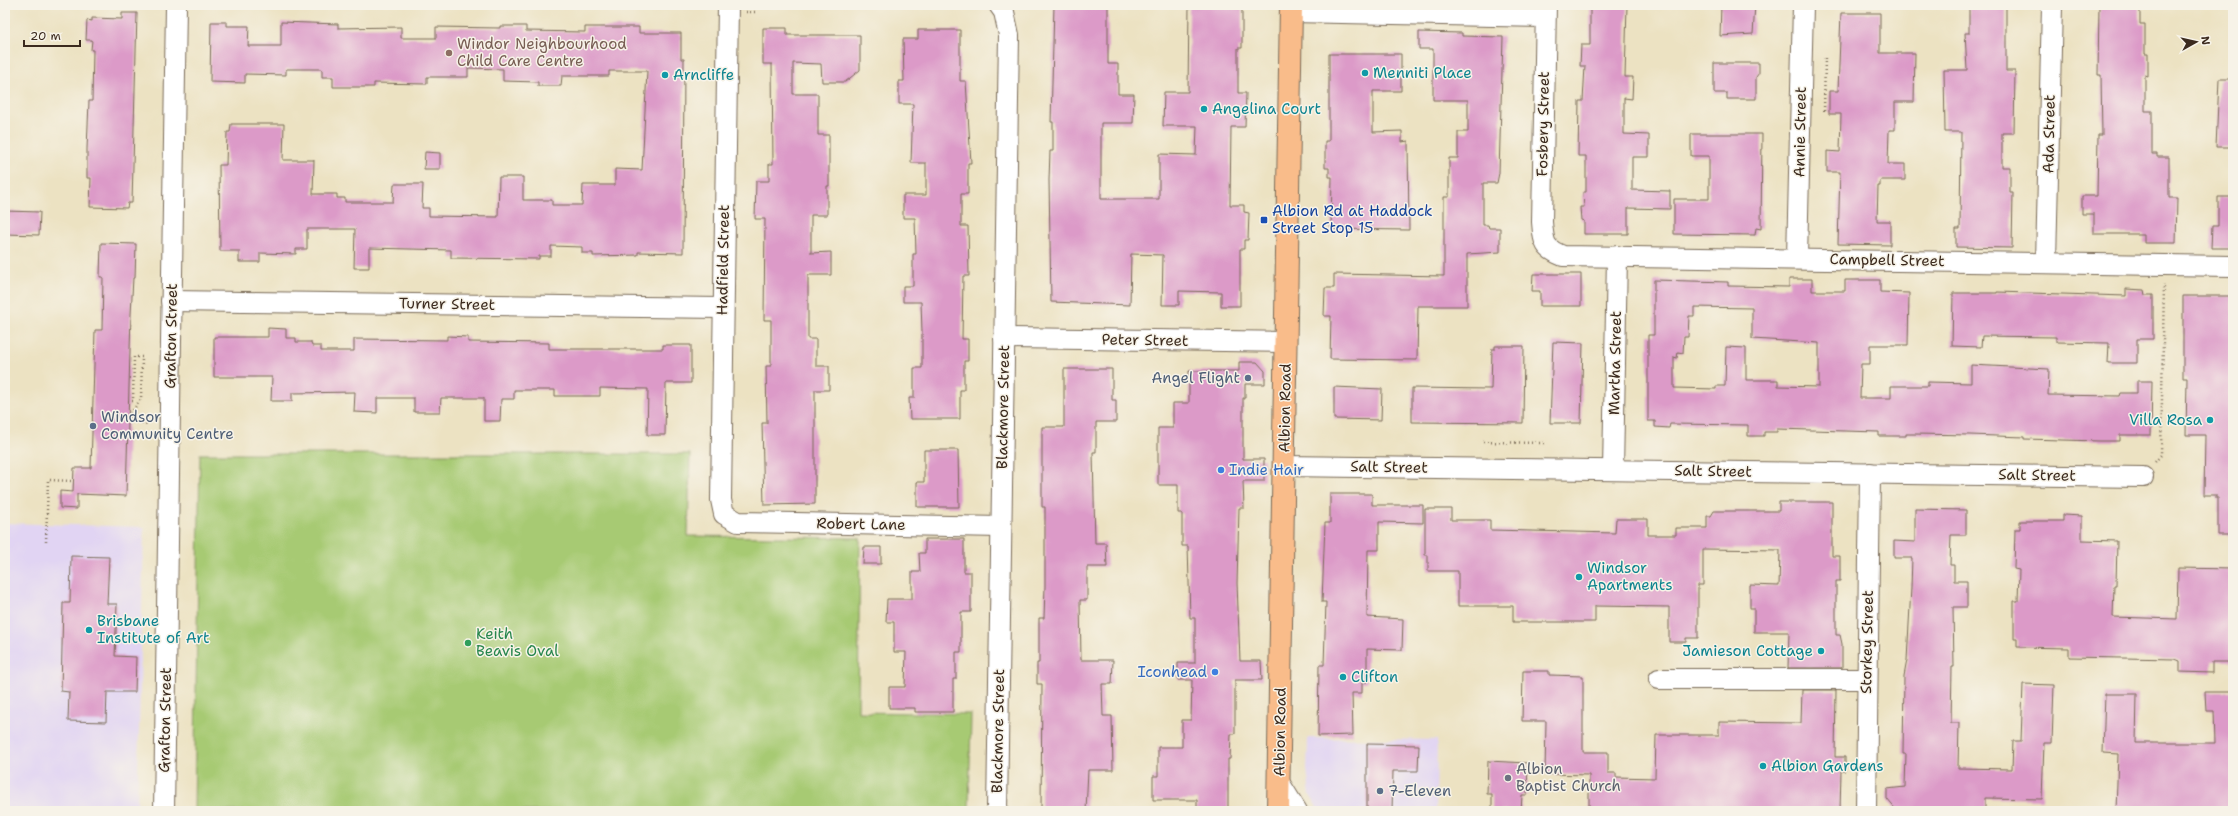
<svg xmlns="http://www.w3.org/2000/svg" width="2238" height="816" font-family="'Shantell Sans',sans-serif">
  <rect width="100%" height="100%" fill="#f7f3e8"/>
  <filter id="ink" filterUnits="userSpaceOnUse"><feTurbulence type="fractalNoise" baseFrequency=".025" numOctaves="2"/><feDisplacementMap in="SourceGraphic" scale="8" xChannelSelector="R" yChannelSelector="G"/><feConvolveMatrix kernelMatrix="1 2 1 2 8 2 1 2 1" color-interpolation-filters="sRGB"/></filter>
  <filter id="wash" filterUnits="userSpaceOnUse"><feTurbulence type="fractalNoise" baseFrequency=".012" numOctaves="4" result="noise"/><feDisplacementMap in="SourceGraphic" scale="16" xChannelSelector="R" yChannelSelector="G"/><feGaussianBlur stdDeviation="0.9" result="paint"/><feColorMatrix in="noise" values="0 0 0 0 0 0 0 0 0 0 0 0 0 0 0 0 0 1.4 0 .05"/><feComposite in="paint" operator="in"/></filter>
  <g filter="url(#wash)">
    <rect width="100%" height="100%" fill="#ece2c2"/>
    <g fill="#e1d4f3">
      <path d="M 5,523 L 144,527 L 137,811 L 5,811 Z"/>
      <path d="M 1308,738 L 1437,740 L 1436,811 L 1319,811 L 1310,795 L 1307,769 Z"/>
    </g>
    <path fill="#a7ca73" stroke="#717a48" d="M 200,454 L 690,454 L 688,536 L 860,538 L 858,712 L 971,714 L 969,811 L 194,811 Z"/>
    <g id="blocks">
      <g fill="#dc9ac8" fill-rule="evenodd">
        <path d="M 1054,5 L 1108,5 L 1108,64 L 1118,64 L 1118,94 L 1134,94 L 1133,123 L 1101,123 L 1101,199 L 1159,199 L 1159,154 L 1196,155 L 1197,126 L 1163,126 L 1164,92 L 1188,92 L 1189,5 L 1242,5 L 1242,48 L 1238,48 L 1238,93 L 1246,93 L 1245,127 L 1231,127 L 1230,205 L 1244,205 L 1244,212 L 1249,213 L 1248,240 L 1244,240 L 1244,249 L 1240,249 L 1240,306 L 1221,306 L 1221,292 L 1179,291 L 1179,305 L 1162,305 L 1163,255 L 1131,254 L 1130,305 L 1051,302 L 1049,180 L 1050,151 L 1053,151 L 1053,122 L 1051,122 Z"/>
        <path d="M 1590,5 L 1627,5 L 1625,77 L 1633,77 L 1632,99 L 1624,98 L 1624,134 L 1649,135 L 1649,157 L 1632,157 L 1632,190 L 1670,191 L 1670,209 L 1628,208 L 1628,234 L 1584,234 L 1584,221 L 1581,220 L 1580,207 L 1584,207 L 1583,192 L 1586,192 L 1586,156 L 1578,156 L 1579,101 L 1583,101 L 1585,66 L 1580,66 L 1581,45 L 1590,45 Z"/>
        <path d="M 1721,5 L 1755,5 L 1753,34 L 1720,36 Z"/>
        <path d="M 1969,5 L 2006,5 L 2006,71 L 2015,71 L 2014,133 L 2002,133 L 2002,167 L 2010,167 L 2010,193 L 2013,193 L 2012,248 L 1956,247 L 1956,229 L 1960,229 L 1961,132 L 1945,132 L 1944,70 L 1967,70 L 1965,33 L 1969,33 Z"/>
        <path d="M 2099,5 L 2140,5 L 2140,24 L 2145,24 L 2145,54 L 2148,54 L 2148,76 L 2145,75 L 2145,111 L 2152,111 L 2152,154 L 2157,154 L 2157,157 L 2169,157 L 2169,198 L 2177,198 L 2176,243 L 2144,243 L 2144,234 L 2094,234 L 2094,214 L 2082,214 L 2082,196 L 2097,196 L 2098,135 L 2102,135 L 2101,75 L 2098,75 Z"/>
        <path d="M 122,13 L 137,13 L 132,203 L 128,203 L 127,208 L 90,207 L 91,178 L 87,178 L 87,149 L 89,101 L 92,101 L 93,50 L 91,50 L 92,40 L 86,40 L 87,20 L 92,21 L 92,18 L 122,19 Z"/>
        <path d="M 1841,13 L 1880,13 L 1880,53 L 1915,53 L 1914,102 L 1895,102 L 1895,130 L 1889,130 L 1888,164 L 1905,164 L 1905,180 L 1880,180 L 1880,186 L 1878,186 L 1877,221 L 1890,221 L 1890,245 L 1838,244 L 1840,172 L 1827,172 L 1827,151 L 1840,152 L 1841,114 L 1829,114 L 1829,91 L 1838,91 Z"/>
        <path d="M 211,22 L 227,22 L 227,26 L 249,26 L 248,46 L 281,46 L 281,22 L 338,24 L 338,28 L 401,27 L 401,38 L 436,38 L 436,27 L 500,28 L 500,26 L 526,26 L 526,31 L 585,32 L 585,27 L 639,27 L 639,33 L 681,33 L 681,59 L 684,59 L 683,253 L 638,252 L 638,255 L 593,256 L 593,253 L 582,253 L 582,247 L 551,246 L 551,256 L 539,256 L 539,259 L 451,258 L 451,250 L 369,248 L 369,268 L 354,268 L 355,229 L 307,229 L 307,249 L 296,249 L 296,254 L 260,253 L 260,262 L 239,262 L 239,251 L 220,251 L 219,165 L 226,165 L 227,132 L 230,132 L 231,124 L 284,124 L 283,160 L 314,160 L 313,194 L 337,194 L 337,198 L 345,198 L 345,202 L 393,202 L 394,184 L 423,184 L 422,208 L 429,208 L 429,216 L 498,217 L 499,177 L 523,177 L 523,200 L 552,200 L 552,205 L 582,205 L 583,185 L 615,185 L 615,169 L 642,170 L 647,71 L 609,71 L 609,76 L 562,76 L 561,86 L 538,86 L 538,82 L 503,81 L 503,69 L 468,68 L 468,77 L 427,77 L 427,84 L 374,83 L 374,87 L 333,87 L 333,77 L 322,77 L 322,69 L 286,69 L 286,75 L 245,74 L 245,83 L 210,82 Z"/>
        <path d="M 763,28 L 787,28 L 787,35 L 860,35 L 860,70 L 845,82 L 822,82 L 821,64 L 793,63 L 793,94 L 818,94 L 818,135 L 829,135 L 829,186 L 827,186 L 827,215 L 811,215 L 811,253 L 831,252 L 831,275 L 808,275 L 808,339 L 816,339 L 816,366 L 829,366 L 829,390 L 815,390 L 815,504 L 764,505 L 762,423 L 767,423 L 766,366 L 771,366 L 771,320 L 764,320 L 765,219 L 755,219 L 756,181 L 769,181 L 769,164 L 773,164 L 772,64 L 763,64 Z"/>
        <path d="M 918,30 L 960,30 L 960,81 L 966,81 L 971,163 L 968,163 L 968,194 L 961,194 L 961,226 L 968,226 L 969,276 L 963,276 L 962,339 L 968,339 L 968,361 L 964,361 L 964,390 L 960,390 L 960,419 L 910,419 L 909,398 L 914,398 L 914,368 L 922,368 L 922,332 L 921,302 L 903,302 L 903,286 L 913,286 L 913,254 L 916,254 L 915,218 L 903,218 L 903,195 L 926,195 L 926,163 L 911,163 L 913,104 L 899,104 L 899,81 L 904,81 L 903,39 L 918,39 Z"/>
        <path d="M 1419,32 L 1462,33 L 1462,36 L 1503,37 L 1499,173 L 1497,183 L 1483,183 L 1483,225 L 1488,225 L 1489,228 L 1500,228 L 1500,252 L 1467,254 L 1467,306 L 1418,306 L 1417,360 L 1330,359 L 1331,316 L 1324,316 L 1325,288 L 1334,288 L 1334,274 L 1444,276 L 1444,197 L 1449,197 L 1449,158 L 1458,158 L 1458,132 L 1468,132 L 1468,100 L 1433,100 L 1433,49 L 1419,49 Z"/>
        <path d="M 1329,54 L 1401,54 L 1401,91 L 1373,91 L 1373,132 L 1402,131 L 1402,142 L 1408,141 L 1409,230 L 1331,229 L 1332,177 L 1329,177 L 1329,168 L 1325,168 L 1325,141 L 1329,141 Z"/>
        <path d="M 1714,63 L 1759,63 L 1759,73 L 1756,77 L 1756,99 L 1727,99 L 1727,93 L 1714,93 Z"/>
        <path d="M 2219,79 L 2233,79 L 2233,147 L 2216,147 Z"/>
        <path d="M 1691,134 L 1762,134 L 1761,229 L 1756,228 L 1755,235 L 1674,234 L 1674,199 L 1709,199 L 1709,156 L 1691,156 Z"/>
        <path d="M 425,152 L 440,153 L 440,169 L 424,169 Z"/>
        <path d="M 2218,197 L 2233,197 L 2233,248 L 2211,248 L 2212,226 L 2218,226 Z"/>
        <path d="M 5,211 L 40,212 L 39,235 L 5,234 Z"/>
        <path d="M 101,243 L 136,244 L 135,278 L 133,278 L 131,314 L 126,496 L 77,494 L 77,509 L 60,508 L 60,491 L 73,492 L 74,468 L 91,468 L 95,330 L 102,330 L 103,277 L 100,277 Z"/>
        <path d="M 1533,274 L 1581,274 L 1581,306 L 1540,306 L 1540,291 L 1532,291 Z"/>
        <path d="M 1789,279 L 1812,279 L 1812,291 L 1845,291 L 1845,280 L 1880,280 L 1880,292 L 1909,293 L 1908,345 L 1870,345 L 1870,364 L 1861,364 L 1860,398 L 1891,398 L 1891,386 L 1928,386 L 1928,382 L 1971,383 L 1971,365 L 2049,369 L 2048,395 L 2120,396 L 2121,393 L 2137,393 L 2137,381 L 2152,381 L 2151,435 L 2120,435 L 2120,441 L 2100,441 L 2024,439 L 2024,437 L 1970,435 L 1915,434 L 1906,434 L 1906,436 L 1879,436 L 1879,432 L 1777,429 L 1777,432 L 1764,432 L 1764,436 L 1748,436 L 1748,425 L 1670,424 L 1669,428 L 1655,427 L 1655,421 L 1648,421 L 1648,335 L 1654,335 L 1654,280 L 1728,282 L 1728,286 L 1789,287 ZM 1694,307 L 1752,308 L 1752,339 L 1819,343 L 1819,387 L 1778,386 L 1778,380 L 1746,380 L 1746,348 L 1726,347 L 1725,386 L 1716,386 L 1716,389 L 1674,388 L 1674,357 L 1677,358 L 1678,352 L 1683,353 L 1684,337 L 1688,337 L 1689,316 L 1694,316 Z"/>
        <path d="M 2126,289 L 2144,290 L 2145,295 L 2153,295 L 2153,339 L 2137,339 L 2137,363 L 2108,363 L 2109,343 L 2056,342 L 2056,337 L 1982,336 L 1981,347 L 1952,346 L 1953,293 L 1997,293 L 1997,292 L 2126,296 Z"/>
        <path d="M 2183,296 L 2233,296 L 2233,535 L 2218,535 L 2218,498 L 2216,498 L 2216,495 L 2204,495 L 2205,435 L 2186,435 L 2187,378 L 2183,378 Z"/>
        <path d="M 268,328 L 286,329 L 286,338 L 296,338 L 296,342 L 311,342 L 312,346 L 321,346 L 321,351 L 354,351 L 354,339 L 447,340 L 447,336 L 468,337 L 468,342 L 549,343 L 549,349 L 663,349 L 663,345 L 691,345 L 691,383 L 666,383 L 665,435 L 647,435 L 648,389 L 600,388 L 600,396 L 555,396 L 555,390 L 514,390 L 514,399 L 501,399 L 500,421 L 484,421 L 484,398 L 441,398 L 440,412 L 414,412 L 414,398 L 377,398 L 377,413 L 354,412 L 355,392 L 292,393 L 292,401 L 271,401 L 272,377 L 214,377 L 214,337 L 268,337 Z"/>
        <path d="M 1553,342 L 1583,343 L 1581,423 L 1550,423 Z"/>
        <path d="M 1495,346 L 1524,346 L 1523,423 L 1412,422 L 1412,388 L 1491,389 L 1492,349 L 1495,349 Z"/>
        <path d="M 1239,362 L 1257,362 L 1265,371 L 1265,384 L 1245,384 L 1245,398 L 1243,398 L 1243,459 L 1264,459 L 1264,481 L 1243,481 L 1244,508 L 1239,508 L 1237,583 L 1240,661 L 1261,661 L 1262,680 L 1235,680 L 1235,734 L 1231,734 L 1230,759 L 1228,759 L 1228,811 L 1197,811 L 1197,800 L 1153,800 L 1153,776 L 1158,776 L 1158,747 L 1182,747 L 1182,720 L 1191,720 L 1192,680 L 1178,680 L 1178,663 L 1195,663 L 1195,618 L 1190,618 L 1188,546 L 1182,546 L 1182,513 L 1178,513 L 1178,485 L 1158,485 L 1158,428 L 1173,428 L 1173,403 L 1189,403 L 1189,371 L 1239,371 Z"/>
        <path d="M 1064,369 L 1112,369 L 1112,400 L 1116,400 L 1116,422 L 1096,422 L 1096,452 L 1093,452 L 1095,543 L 1106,543 L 1107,567 L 1087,567 L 1087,600 L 1080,600 L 1081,660 L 1113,660 L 1112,684 L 1102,684 L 1103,716 L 1112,716 L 1113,770 L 1088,770 L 1086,811 L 1041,811 L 1042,684 L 1037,684 L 1037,663 L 1039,663 L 1039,618 L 1044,618 L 1045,586 L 1045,507 L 1042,507 L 1042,427 L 1064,427 Z"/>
        <path d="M 1334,387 L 1382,389 L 1381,420 L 1334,419 Z"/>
        <path d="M 924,450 L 958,450 L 959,507 L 917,507 L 917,482 L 924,482 Z"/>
        <path d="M 1330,494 L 1372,494 L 1372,505 L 1423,505 L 1423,523 L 1379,522 L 1379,550 L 1368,550 L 1367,617 L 1403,619 L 1402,650 L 1367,649 L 1367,682 L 1362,682 L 1362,693 L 1352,693 L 1353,735 L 1318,736 L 1319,665 L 1324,665 L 1326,602 L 1322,602 L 1325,523 L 1330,523 Z"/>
        <path d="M 1779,502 L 1832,502 L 1832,556 L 1840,556 L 1840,581 L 1836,581 L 1836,635 L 1840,635 L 1842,644 L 1842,668 L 1788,668 L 1789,632 L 1754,632 L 1754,608 L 1750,608 L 1750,585 L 1779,586 L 1780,550 L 1703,549 L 1703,585 L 1698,585 L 1698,638 L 1686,638 L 1686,642 L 1669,642 L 1669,607 L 1595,606 L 1595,622 L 1513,622 L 1513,606 L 1458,606 L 1458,571 L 1428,571 L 1428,555 L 1425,555 L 1425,509 L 1451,509 L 1451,520 L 1490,520 L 1490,530 L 1615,533 L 1616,519 L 1648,519 L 1648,535 L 1676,535 L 1676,528 L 1707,528 L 1707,516 L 1711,516 L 1714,511 L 1779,511 Z"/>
        <path d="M 1915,509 L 1966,510 L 1966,535 L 1951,535 L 1950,565 L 1954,565 L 1954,581 L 1967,581 L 1967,607 L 1953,607 L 1954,667 L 1952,667 L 1951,723 L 1959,723 L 1958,768 L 2012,769 L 2013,741 L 2021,741 L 2023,684 L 2054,685 L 2052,743 L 2044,743 L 2042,799 L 1985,798 L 1985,811 L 1897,811 L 1887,799 L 1887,789 L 1905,787 L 1906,754 L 1903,754 L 1904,676 L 1907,660 L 1911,588 L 1912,558 L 1894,558 L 1894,541 L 1915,542 Z"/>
        <path d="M 2063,515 L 2082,516 L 2082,540 L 2117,541 L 2116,585 L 2114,585 L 2113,617 L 2177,619 L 2178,568 L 2233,569 L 2233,662 L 2212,662 L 2212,673 L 2180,672 L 2180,661 L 2175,659 L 2069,657 L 2069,648 L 2017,647 L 2017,639 L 2014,639 L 2014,601 L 2018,601 L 2019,570 L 2014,569 L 2015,529 L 2020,529 L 2020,521 L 2063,521 Z"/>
        <path d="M 925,539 L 964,539 L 964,572 L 971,572 L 971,612 L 961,612 L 961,652 L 956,652 L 956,679 L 953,679 L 953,712 L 915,712 L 915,708 L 889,708 L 889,687 L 905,687 L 906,652 L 894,652 L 894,622 L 886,622 L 887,599 L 912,599 L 912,572 L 920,572 L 919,553 L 925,553 Z"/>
        <path d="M 864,547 L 881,547 L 881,564 L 863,564 Z"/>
        <path d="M 71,556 L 109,557 L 107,604 L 117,604 L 115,656 L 136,657 L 135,692 L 107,692 L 106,722 L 68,721 L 69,692 L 61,691 L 63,603 L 70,603 Z"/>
        <path d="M 1523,671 L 1549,671 L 1549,675 L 1583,676 L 1583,752 L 1608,752 L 1608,773 L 1616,773 L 1616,777 L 1655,778 L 1656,735 L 1719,735 L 1719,722 L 1801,723 L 1802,690 L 1836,690 L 1835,757 L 1845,757 L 1845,771 L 1841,771 L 1840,811 L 1694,809 L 1694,811 L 1589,811 L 1589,775 L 1545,774 L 1546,721 L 1522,721 Z"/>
        <path d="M 2205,692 L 2233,692 L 2233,811 L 2116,811 L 2118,754 L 2103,753 L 2105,694 L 2137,694 L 2136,743 L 2215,743 L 2214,711 L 2206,711 Z"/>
        <path d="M 1367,744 L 1419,745 L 1418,771 L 1393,771 L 1392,811 L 1367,811 Z"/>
        <path d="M 1488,761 L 1528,763 L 1527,795 L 1522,795 L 1521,811 L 1492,811 L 1492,794 L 1487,794 Z"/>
      </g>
    </g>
  </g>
  <g filter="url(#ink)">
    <use href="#blocks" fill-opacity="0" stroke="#796a57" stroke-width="1"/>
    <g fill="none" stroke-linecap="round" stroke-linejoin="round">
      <defs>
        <g id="minor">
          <path d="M 728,5 L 721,500 L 724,514 L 738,522 L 1001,527"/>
          <path d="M 1546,5 L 1542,222 C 1544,242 1543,248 1563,256 L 2233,266"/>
          <path d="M 1291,12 L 1545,17"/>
          <path d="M 1797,258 L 1803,5"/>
          <path d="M 2046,262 L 2052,5"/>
          <path d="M 171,301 L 722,308"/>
          <path d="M 1004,338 L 1286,342"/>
          <path d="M 1283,466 L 2143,477"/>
          <path d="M 1613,470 L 1617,256"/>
          <path d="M 1659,679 L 1866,679"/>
          <path d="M 1279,782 L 1297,811"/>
          <path d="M 164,811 L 176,5"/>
          <path d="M 997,811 L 1009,35 L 1004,12 L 999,5"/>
          <path d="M 1866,811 L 1870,473"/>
        </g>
        <path id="major" d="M 1278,811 L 1291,5"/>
      </defs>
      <use href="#minor" stroke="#796a57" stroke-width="22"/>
      <use href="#major" stroke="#796a57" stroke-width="24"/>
      <g stroke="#796a57" stroke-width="2.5" stroke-dasharray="1 3" stroke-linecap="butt">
        <path d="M 746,12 L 758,12"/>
        <path d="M 1824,111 L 1825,57"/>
        <path d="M 128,401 L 133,401 L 134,357 L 142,357 L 141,399 L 128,417 L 148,425"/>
        <path d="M 1483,442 L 1545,443"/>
        <path d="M 2155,462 L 2161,455 L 2164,284"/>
        <path d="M 46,542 L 48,480 L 73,481"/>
      </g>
      <use href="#minor" stroke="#fff" stroke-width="20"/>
      <use href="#major" stroke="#f9bc8a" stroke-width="22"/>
    </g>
  </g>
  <circle fill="#8d6e63" stroke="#f7f3e8" stroke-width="1.5" cx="449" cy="53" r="4"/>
  <g fill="#0f9aa8" stroke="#f7f3e8" stroke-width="1.5">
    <circle cx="1365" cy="73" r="4"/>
    <circle cx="665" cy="75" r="4"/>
    <circle cx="1204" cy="109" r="4"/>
    <circle cx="2210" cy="420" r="4"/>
    <circle cx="1579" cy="577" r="4"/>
    <circle cx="89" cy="630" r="4"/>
    <circle cx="1821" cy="651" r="4"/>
    <circle cx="1343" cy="677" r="4"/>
    <circle cx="1763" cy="766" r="4"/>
  </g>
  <rect fill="#1a4fb4" stroke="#f7f3e8" stroke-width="1.5" x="1260" y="216" width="8" height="8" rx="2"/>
  <g fill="#5c6f8a" stroke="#f7f3e8" stroke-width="1.5">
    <circle cx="1248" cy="378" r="4"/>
    <circle cx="93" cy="426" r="4"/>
    <circle cx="1380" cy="791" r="4"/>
  </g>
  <g fill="#3f7fe0" stroke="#f7f3e8" stroke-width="1.5">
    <circle cx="1221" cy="470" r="4"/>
    <circle cx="1215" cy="672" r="4"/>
  </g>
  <circle fill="#2e9e5b" stroke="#f7f3e8" stroke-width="1.5" cx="468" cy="643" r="4"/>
  <circle fill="#6b7280" stroke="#f7f3e8" stroke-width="1.5" cx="1508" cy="778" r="4"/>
  <g text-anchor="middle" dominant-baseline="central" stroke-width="3" stroke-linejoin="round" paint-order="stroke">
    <g font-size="15" fill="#785e54" stroke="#f7f3e8" text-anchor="start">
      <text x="457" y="44">Windor Neighbourhood<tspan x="457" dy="17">Child Care Centre</tspan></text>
    </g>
    <g font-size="15" fill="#0d838f" stroke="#f7f3e8" text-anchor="start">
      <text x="1373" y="73">Menniti Place</text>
      <text x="673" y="75">Arncliffe</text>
      <text x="1212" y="109">Angelina Court</text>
      <text x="2202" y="420" text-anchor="end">Villa Rosa</text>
      <text x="1587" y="568">Windsor<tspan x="1587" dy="17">Apartments</tspan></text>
      <text x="97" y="621">Brisbane<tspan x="97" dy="17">Institute of Art</tspan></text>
      <text x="1813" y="651" text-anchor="end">Jamieson Cottage</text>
      <text x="1351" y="677">Clifton</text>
      <text x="1771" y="766">Albion Gardens</text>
    </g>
    <g font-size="15" fill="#3b2a1e" stroke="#f7f3e8">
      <text transform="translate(1543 124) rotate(-89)">Fosbery Street</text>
      <text transform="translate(1800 132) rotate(-89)">Annie Street</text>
      <text transform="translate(2049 134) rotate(-89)">Ada Street</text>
      <text transform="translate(723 260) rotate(-89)">Hadfield Street</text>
      <text transform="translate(1887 260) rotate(1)">Campbell Street</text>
      <text transform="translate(447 304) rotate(1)">Turner Street</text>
      <text transform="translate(171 336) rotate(-89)">Grafton Street</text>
      <text transform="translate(1145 340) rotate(1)">Peter Street</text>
      <text transform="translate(1615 363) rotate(-89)">Martha Street</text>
      <text transform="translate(1003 407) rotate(-89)">Blackmore Street</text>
      <text transform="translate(1285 408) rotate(-89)">Albion Road</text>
      <text transform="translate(1389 467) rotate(1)">Salt Street</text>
      <text transform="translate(1713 471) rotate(1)">Salt Street</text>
      <text transform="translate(2037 475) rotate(1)">Salt Street</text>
      <text transform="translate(861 524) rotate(1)">Robert Lane</text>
      <text transform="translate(1867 642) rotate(-89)">Storkey Street</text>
      <text transform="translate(165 720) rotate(-89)">Grafton Street</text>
      <text transform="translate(998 731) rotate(-89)">Blackmore Street</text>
      <text transform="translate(1280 732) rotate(-89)">Albion Road</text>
    </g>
    <g font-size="15" fill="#164399" stroke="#f7f3e8" text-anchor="start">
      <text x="1272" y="211">Albion Rd at Haddock<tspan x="1272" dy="17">Street Stop 15</tspan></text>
    </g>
    <g font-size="15" fill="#4e5e75" stroke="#f7f3e8" text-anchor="start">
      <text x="1240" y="378" text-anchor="end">Angel Flight</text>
      <text x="101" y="417">Windsor<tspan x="101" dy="17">Community Centre</tspan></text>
      <text x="1388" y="791">7-Eleven</text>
    </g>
    <g font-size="15" fill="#366cbe" stroke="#f7f3e8" text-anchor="start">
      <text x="1229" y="470">Indie Hair</text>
      <text x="1207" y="672" text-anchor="end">Iconhead</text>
    </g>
    <g font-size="15" fill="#27864d" stroke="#f7f3e8" text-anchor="start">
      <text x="476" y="634">Keith<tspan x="476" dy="17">Beavis Oval</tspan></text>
    </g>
    <g font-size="15" fill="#5b616d" stroke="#f7f3e8" text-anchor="start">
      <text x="1516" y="769">Albion<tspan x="1516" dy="17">Baptist Church</tspan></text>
    </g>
  </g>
  <rect width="2238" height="816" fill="none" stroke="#f7f3e8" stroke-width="20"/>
  <g transform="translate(2196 42) rotate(82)" stroke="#f7f3e8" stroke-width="3" paint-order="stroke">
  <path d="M0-3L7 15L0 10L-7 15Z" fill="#3b2a1e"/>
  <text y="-6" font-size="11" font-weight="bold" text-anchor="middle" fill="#3b2a1e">N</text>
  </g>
  <path d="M24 40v6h56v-6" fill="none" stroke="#3b2a1e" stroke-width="2"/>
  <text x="30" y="40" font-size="12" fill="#3b2a1e" stroke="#f7f3e8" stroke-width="3" paint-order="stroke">20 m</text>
</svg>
